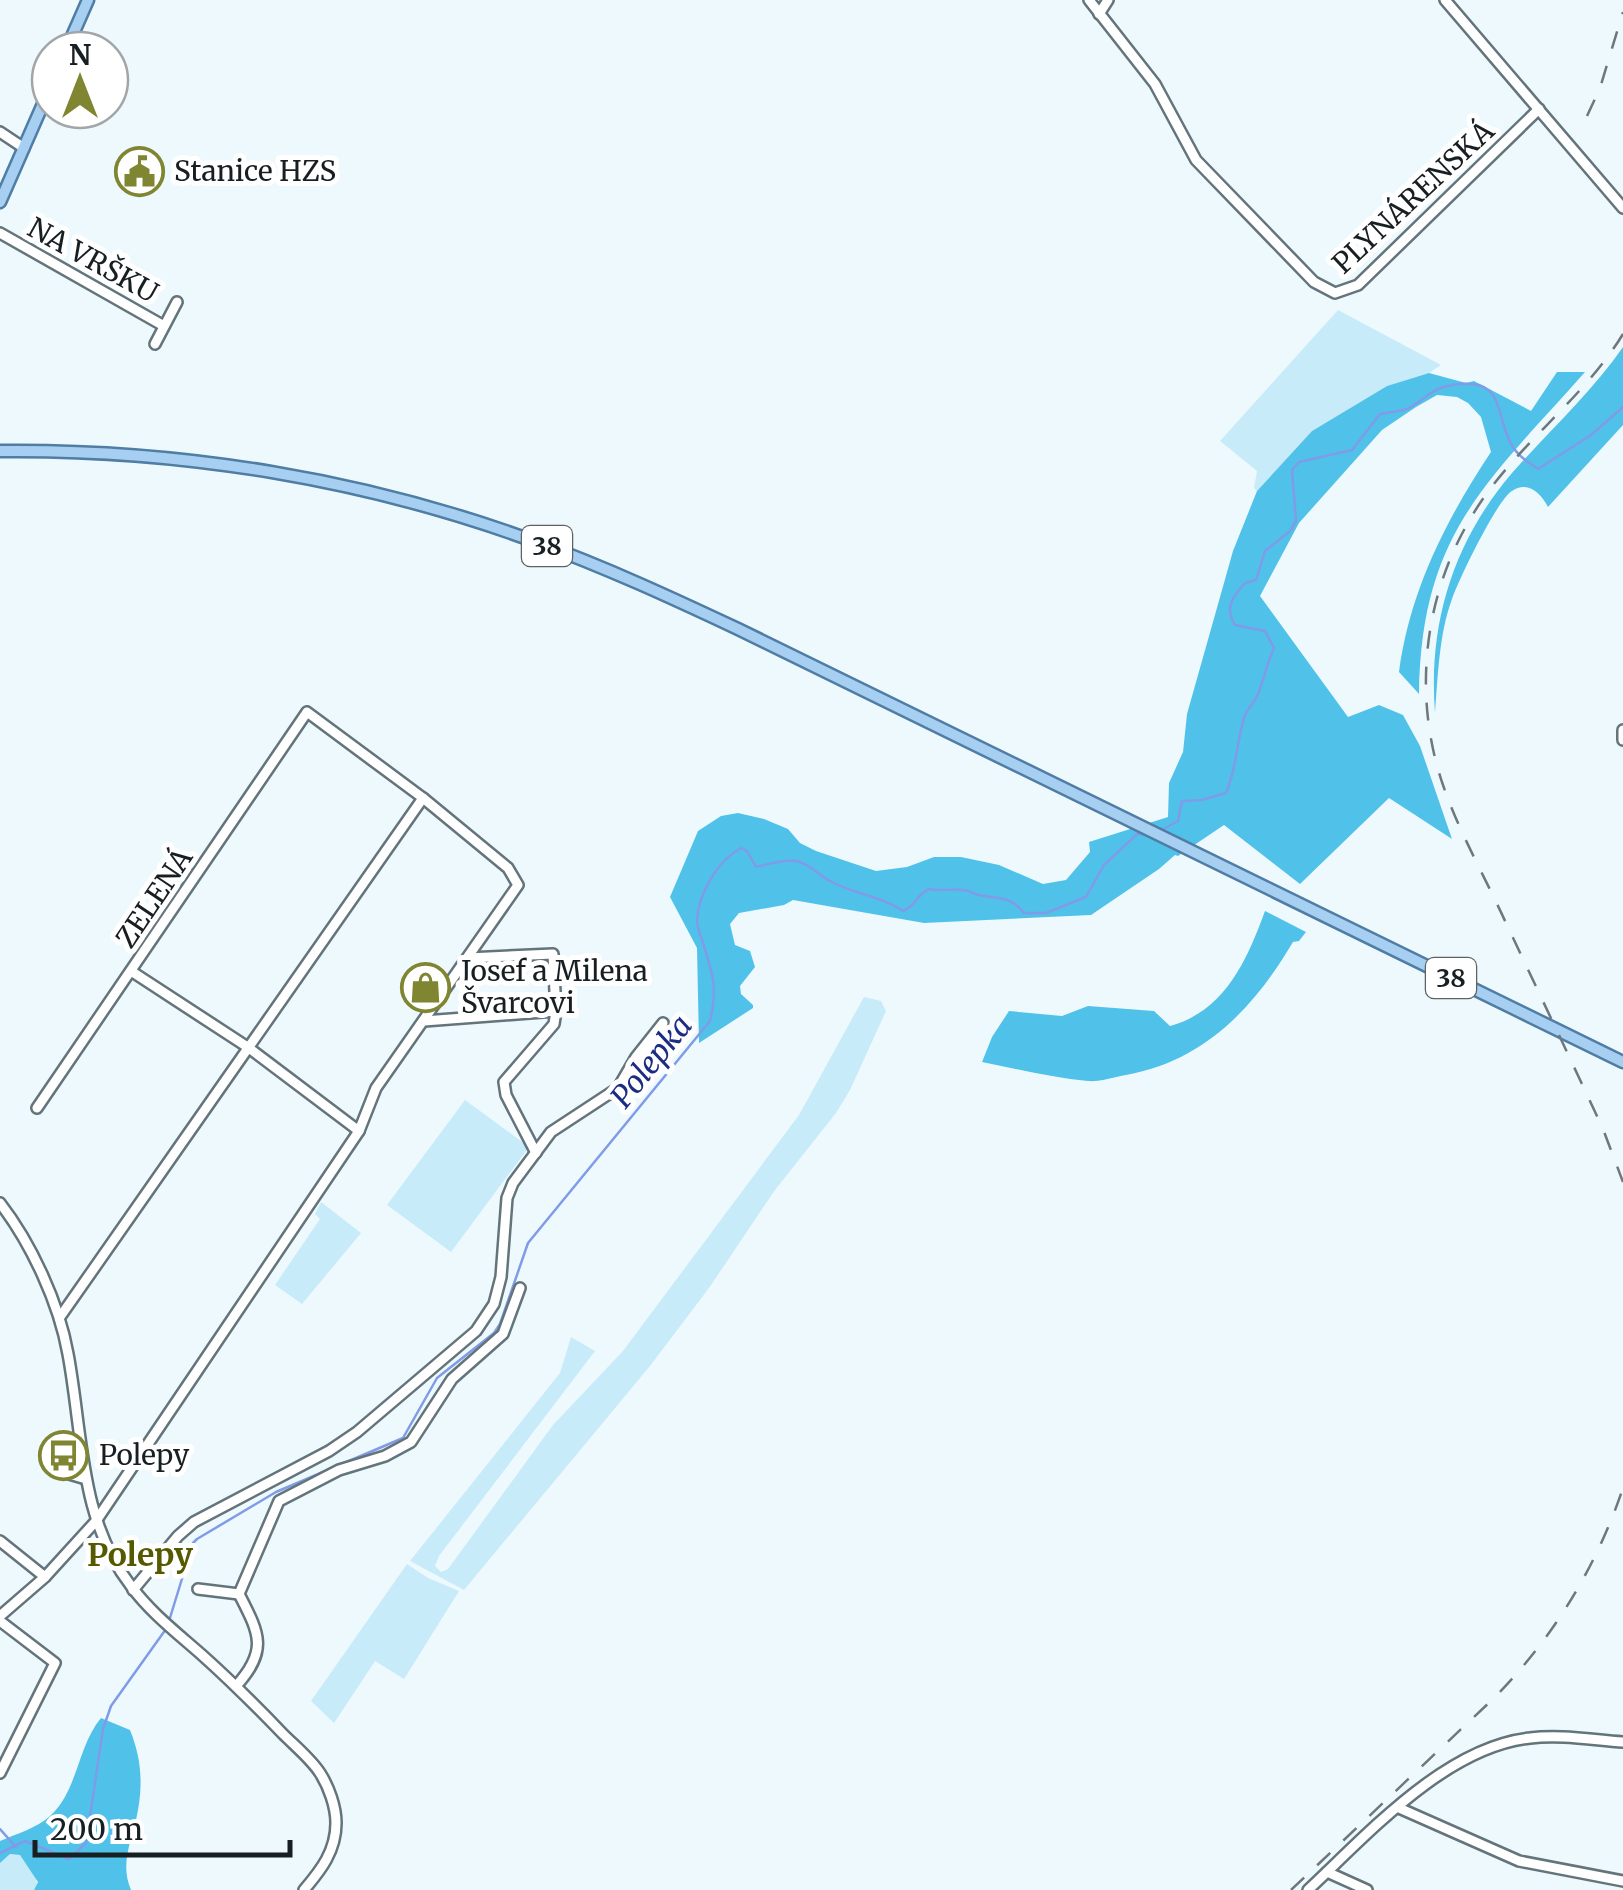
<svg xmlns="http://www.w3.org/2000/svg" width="1623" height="1890" font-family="Merriweather,serif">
  <rect width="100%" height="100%" fill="#eef9fe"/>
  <g fill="#c8ebf9">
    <path d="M 1338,310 L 1441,365 L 1429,373 L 1387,386 L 1312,431 L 1257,491 L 1254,488 L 1257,471 L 1220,441 Z"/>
    <path d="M 864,997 L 881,1001 L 886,1011 L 850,1090 L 836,1113 L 775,1190 L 709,1288 L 650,1366 L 464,1590 L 410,1561 L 560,1373 L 571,1337 L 595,1351 L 439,1556 L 435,1566 L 441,1572 L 448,1569 L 553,1425 L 623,1351 L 799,1115 Z"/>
    <path d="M 465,1100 L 529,1147 L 451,1252 L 387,1205 Z"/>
    <path d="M 321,1202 L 361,1233 L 302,1304 L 275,1285 L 320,1219 L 315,1214 Z"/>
    <path d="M 407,1564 L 428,1578 L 459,1591 L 404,1679 L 375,1661 L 334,1723 L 311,1701 Z"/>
    <path d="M 10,1854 L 20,1855 L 36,1877 L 37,1887 L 34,1890 L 0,1890 L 0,1863 Z"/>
  </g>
  <g fill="#50c2e9">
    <path d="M 1623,347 L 1623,425 L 1548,507 C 1541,493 1527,480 1512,491 C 1497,500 1459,579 1452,599 C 1439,634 1438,676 1435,713 C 1428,624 1453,542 1512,473 C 1549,431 1591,393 1623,347 Z"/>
    <path d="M 1557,372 L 1585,372 C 1487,483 1421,533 1419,694 L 1399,672 C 1410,590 1446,520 1491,452 L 1481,417 L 1468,403 L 1457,397 L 1437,395 L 1416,407 L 1382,430 L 1299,523 L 1260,596 L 1348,717 L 1379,705 L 1403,715 L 1420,746 L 1452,839 L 1389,798 L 1300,884 L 1224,825 L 1178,856 L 1175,855 L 1159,869 L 1091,915 L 924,923 L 793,900 L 784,905 L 739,913 L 730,924 L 735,945 L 750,951 L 755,967 L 740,986 L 741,994 L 753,1005 L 753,1008 L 699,1043 L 697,948 L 670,897 L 698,831 L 721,816 L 738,813 L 764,819 L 788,829 L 800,843 L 816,851 L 876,871 L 907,867 L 934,857 L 961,857 L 999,865 L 1043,884 L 1066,880 L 1090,852 L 1089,842 L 1168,817 L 1169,783 L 1183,752 L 1187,714 L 1233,551 L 1257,491 L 1312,431 L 1387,386 L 1429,373 L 1466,383 L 1474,381 L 1531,411 Z"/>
    <path d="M 1265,911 L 1306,932 L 1299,941 L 1293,942 C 1254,1008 1204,1061 1126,1075 C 1114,1077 1100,1082 1088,1081 C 1053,1078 1017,1069 982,1062 L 992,1037 L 1009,1011 L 1062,1016 L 1088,1006 L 1154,1011 L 1170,1026 C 1225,1011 1247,960 1265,911 Z"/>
    <path d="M 101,1718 L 130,1730 C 141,1757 143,1782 138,1810 C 133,1839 119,1862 131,1890 L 34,1890 L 38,1882 L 20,1855 L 10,1854 L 0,1863 L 0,1841 C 16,1834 37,1828 50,1816 C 78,1791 77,1747 101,1718 Z"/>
  </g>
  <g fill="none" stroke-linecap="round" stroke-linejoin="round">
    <g stroke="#809be7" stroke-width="2.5">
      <path d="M 1160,831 L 1178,821 L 1182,801 L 1202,800 L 1226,793 C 1237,768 1236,742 1245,715 C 1248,708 1255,702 1258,694 C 1264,679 1267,663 1274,648 L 1265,631 L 1235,625 C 1224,608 1233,596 1245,583 L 1256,580 L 1265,551 L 1290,531 L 1296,521 L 1292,470 L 1299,462 L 1352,450 L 1380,414 C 1390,412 1403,412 1411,407 C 1426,398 1432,388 1452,385 C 1504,377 1494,408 1510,442 C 1516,455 1527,461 1538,469 L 1591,435 L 1623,407"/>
      <path d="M 169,1621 L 193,1543 L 197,1539 L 276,1492 L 403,1438 L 437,1378 L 494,1333 L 500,1324 L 528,1243 L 710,1021 C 718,988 713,975 703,943 C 701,936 697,928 697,921 C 698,894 718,860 741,848 L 747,851 L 756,867 C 768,864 784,859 796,861 C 809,863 818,875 830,881 C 853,894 881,896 903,911 C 916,906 917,894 929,889 C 942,892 951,888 963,890 C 969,890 974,894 979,895 C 999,899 1011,896 1024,913 L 1046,913 L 1086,897 L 1104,865 L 1137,834 L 1155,836"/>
      <path d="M 0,1829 L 16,1847"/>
      <path d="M 0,1853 L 25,1841 L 69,1859 L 86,1843 L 103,1729 L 111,1706 L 166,1629"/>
    </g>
    <defs>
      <g id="minor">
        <path d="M 1089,0 L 1155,84 L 1196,160 L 1314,282 L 1335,293 L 1358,285 L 1539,109"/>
        <path d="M 1445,0 L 1623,208"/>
        <path d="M 1099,14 L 1108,0"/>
        <path d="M 0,132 L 24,148"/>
        <path d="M 0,233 L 164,326"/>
        <path d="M 155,344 L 177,302"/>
        <path d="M 1623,730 L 1623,740"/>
        <path d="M 468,958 L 553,954 L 556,1011"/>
        <path d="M 131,971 L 249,1048 L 359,1131"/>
        <path d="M 424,1021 L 556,1011 L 554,1024 L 504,1082 L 506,1095 L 536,1153"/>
        <path d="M 0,1203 C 31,1243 59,1303 68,1354 C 83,1434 79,1519 131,1586 C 150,1612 177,1633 202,1655 C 230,1680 257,1707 283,1734 C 295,1746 311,1759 320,1773 C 329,1787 336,1807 336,1823 C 336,1851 321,1870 304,1890"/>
        <path d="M 60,1317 L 423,798"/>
        <path d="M 81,1449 L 72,1453 L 66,1467 L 69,1474 L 86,1479"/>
        <path d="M 0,1541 L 45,1577"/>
        <path d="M 198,1589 L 239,1594"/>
        <path d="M 133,1590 L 178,1536 L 194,1522 L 329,1451 L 357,1432 L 476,1331 L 494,1304 L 501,1277 L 507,1198 L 513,1183 L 551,1132 L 618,1088 L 636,1057 L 663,1023"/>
        <path d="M 0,1616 L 45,1577 L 96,1521 L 359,1131 L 376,1088 L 518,885 L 508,868 L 423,798 L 307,712 L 37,1108"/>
        <path d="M 0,1621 L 55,1663 L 0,1773"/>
        <path d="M 236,1686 C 269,1650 259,1633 239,1594 L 279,1501 L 339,1470 L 385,1456 L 411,1442 L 452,1379 L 503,1334 L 520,1288"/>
        <path d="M 1399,1808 L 1519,1861 L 1623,1881"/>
        <path d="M 1327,1872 L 1367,1890"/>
        <path d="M 1308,1890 C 1367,1835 1445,1747 1530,1738 C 1560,1734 1593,1740 1623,1742"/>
      </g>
      <g id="major">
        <path d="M 66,50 L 88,0"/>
        <path d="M 0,202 L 50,88"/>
        <path d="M 0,451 C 181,449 366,479 536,542 C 605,567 672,598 738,629 L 1623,1062"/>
      </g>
    </defs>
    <use href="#minor" stroke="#63747b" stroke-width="14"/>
    <use href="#major" stroke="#4f7da4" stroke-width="15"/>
    <use href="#minor" stroke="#fff" stroke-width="9"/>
    <use href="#major" stroke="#a7cff2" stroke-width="10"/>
    <g stroke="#6e777b" stroke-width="2.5" stroke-dasharray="18 18" stroke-linecap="butt">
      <path d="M 1587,116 L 1600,88 L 1623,12"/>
      <path d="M 1623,334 C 1581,403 1509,450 1469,521 C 1423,600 1413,698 1443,785 C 1459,832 1485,877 1506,923 C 1538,991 1571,1060 1603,1129 L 1623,1182"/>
      <path d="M 1291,1890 L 1494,1698 C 1553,1638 1596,1568 1623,1488"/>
    </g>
  </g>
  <defs>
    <symbol id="civic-ring" viewBox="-11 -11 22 22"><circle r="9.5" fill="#fff" stroke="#7f8530" stroke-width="1.5"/><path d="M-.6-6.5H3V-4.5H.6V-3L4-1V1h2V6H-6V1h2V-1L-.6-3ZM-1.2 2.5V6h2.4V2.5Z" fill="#7f8530"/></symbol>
    <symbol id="shop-ring" viewBox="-11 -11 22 22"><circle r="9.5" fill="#fff" stroke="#7f8530" stroke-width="1.5"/><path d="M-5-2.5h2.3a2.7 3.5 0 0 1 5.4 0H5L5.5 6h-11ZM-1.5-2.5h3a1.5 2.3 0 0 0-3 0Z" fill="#7f8530"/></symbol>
    <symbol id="bus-ring" viewBox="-11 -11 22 22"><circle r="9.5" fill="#fff" stroke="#7f8530" stroke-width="1.5"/><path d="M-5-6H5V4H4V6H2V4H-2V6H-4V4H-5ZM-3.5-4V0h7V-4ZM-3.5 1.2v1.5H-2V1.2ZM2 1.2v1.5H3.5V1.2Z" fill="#7f8530"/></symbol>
  </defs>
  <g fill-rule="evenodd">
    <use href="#civic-ring" x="112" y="144" width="55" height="55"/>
    <use href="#shop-ring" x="398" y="960" width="55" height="55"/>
    <use href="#bus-ring" x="36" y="1428" width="55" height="55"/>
  </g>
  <g text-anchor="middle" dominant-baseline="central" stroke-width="10" stroke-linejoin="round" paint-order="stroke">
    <g fill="#fff" stroke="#5d6264" stroke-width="2.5">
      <rect x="522" y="526" width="50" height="40" rx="8"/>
      <rect x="1426" y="958" width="50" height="40" rx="8"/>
    </g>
    <g font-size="25" font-weight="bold" fill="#181f22">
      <text x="547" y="546">38</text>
      <text x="1451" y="978">38</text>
    </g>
    <g font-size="28" fill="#181f22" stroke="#fff" text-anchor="start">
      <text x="174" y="171">Stanice HZS</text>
      <text x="461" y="971">Josef a Milena<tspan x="461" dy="32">Švarcovi</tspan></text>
      <text x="99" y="1455">Polepy</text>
    </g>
    <g font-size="28" fill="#181f22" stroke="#fff">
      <text transform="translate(1413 197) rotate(-43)">PLYNÁRENSKÁ</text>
      <text transform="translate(93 260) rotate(29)">NA VRŠKU</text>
      <text transform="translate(154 898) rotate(-56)">ZELENÁ</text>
    </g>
    <g font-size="30" font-style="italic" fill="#1b2c83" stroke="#fff">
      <text transform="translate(651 1061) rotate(-51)">Polepka</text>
    </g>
    <g font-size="32" font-weight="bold" fill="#555900" stroke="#fff">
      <text x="140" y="1555">Polepy</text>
    </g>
  </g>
  <g transform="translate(80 80)"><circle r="48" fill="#ffffff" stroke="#a3a5a7" stroke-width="2.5"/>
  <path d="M0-8L18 38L0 25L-18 38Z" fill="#7f8530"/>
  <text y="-15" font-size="28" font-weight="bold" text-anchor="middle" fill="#181f22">N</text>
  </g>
  <path d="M35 1840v15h255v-15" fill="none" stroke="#181f22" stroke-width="5"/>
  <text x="50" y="1840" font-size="30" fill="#181f22" stroke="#ffffff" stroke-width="8" paint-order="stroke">200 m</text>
</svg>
